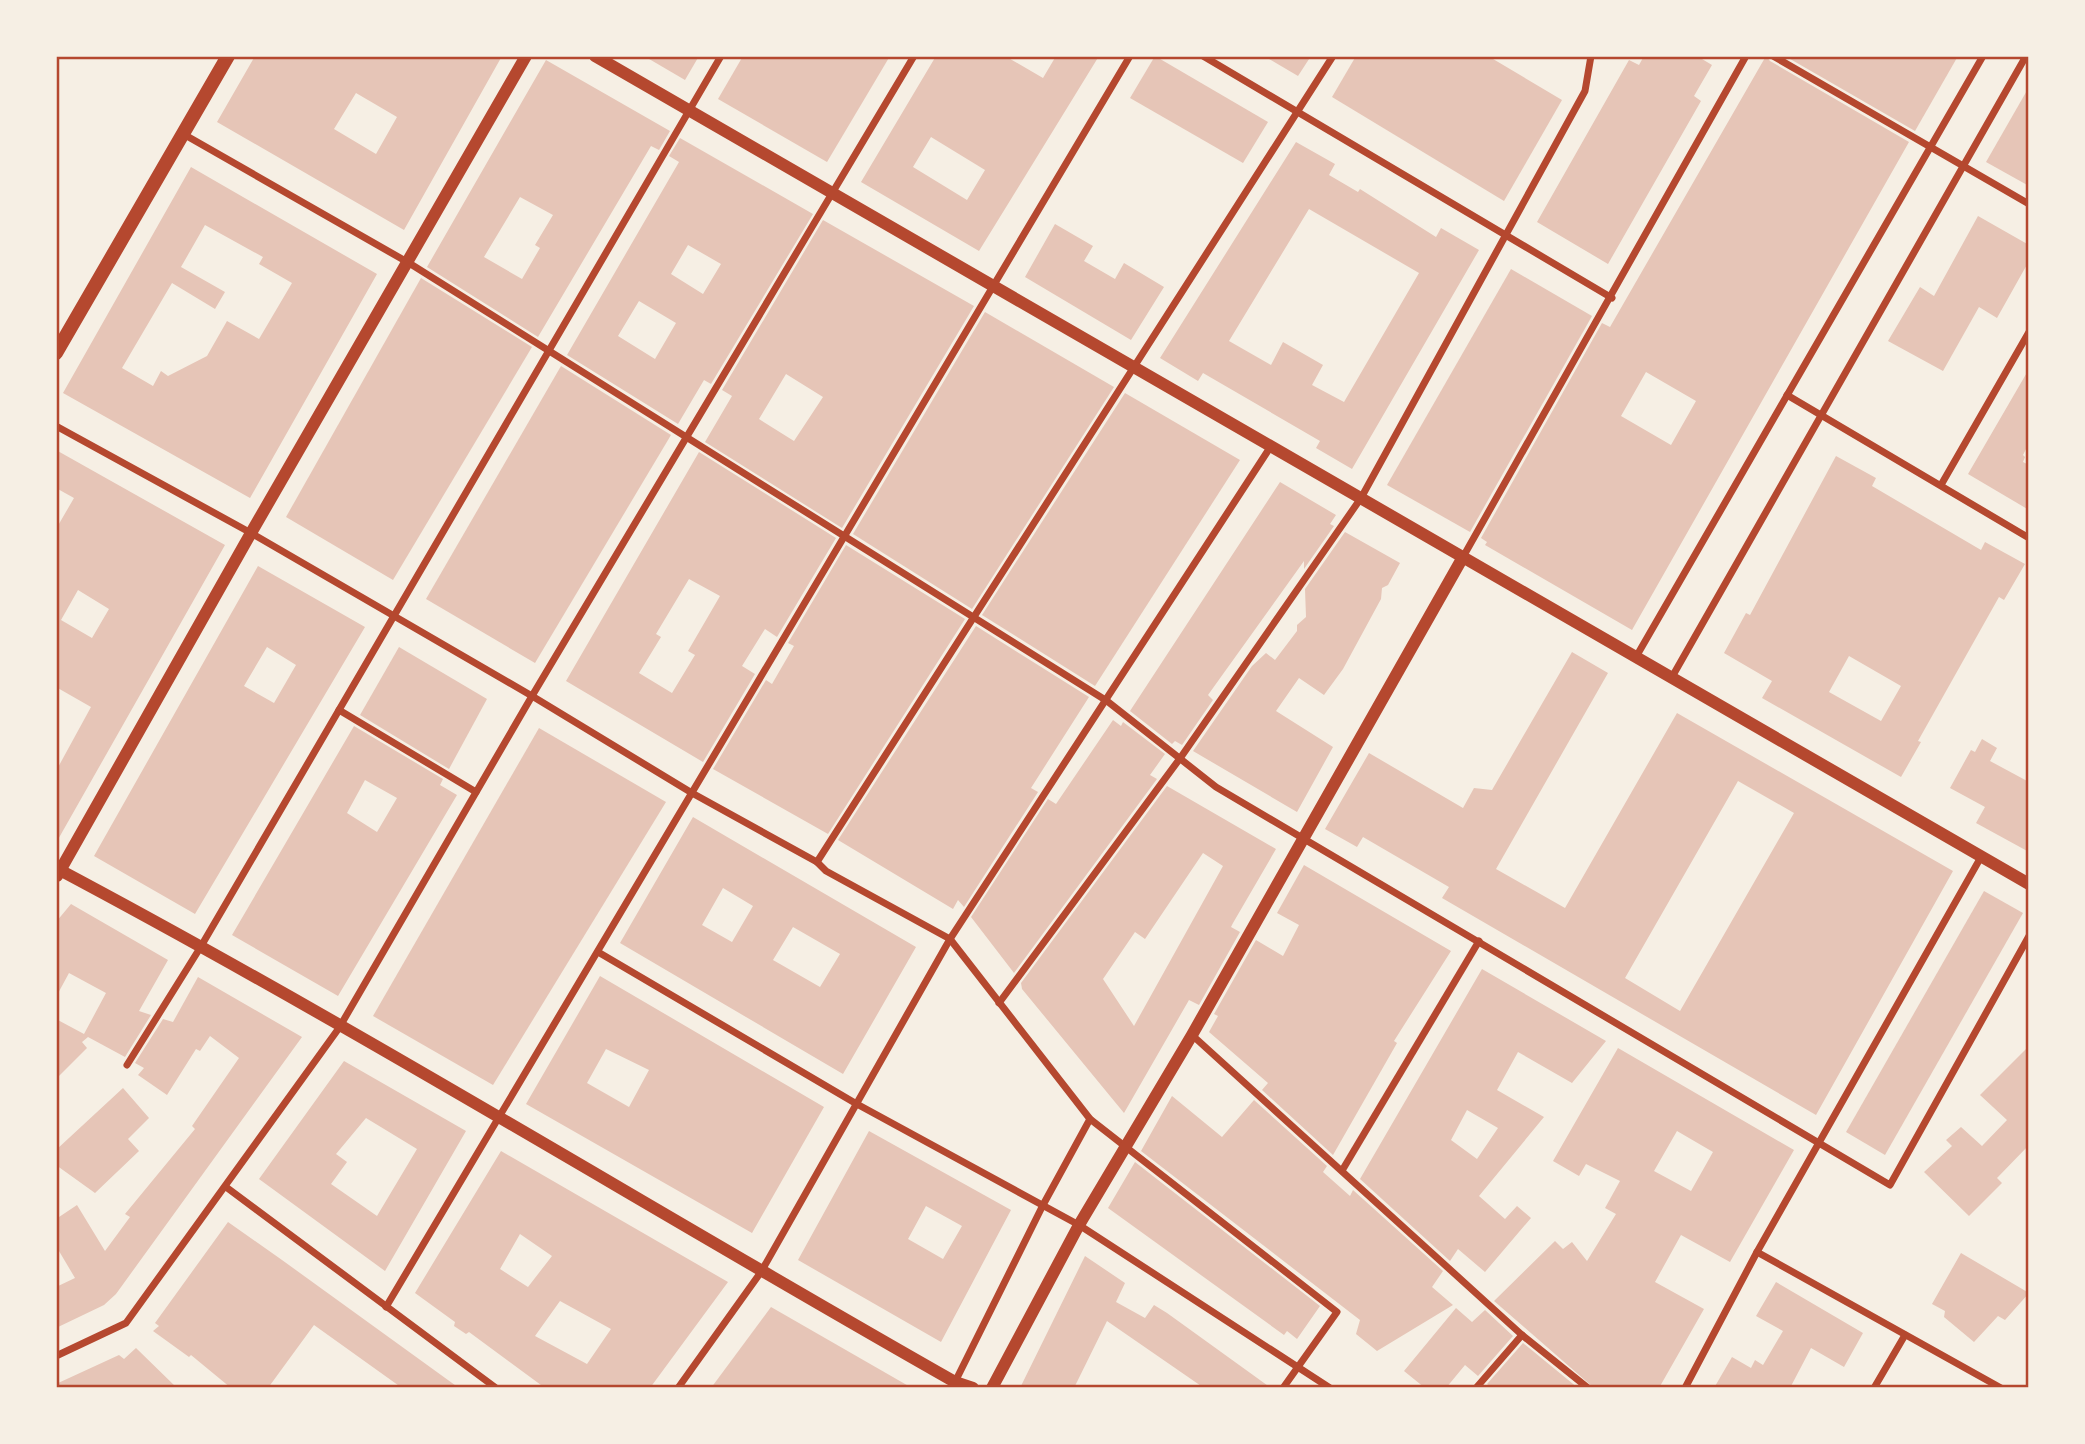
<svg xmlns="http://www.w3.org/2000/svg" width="2085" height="1444" font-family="'DejaVu Sans',sans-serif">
  <rect width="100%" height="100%" fill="#f6efe4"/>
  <g fill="#e6c5b7" fill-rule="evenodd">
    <path d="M 255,56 L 502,56 L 404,230 L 217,122 ZM 356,93 L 397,117 L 376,154 L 334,129 Z"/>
    <path d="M 644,56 L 699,56 L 685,80 Z"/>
    <path d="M 743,56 L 890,56 L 827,162 L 718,99 Z"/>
    <path d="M 936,56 L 1005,56 L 1043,78 L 1056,56 L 1099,56 L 979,251 L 861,182 ZM 931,137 L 985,170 L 967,200 L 913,167 Z"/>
    <path d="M 1155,56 L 1268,122 L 1243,163 L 1130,98 Z"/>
    <path d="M 1264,56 L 1311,56 L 1298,76 Z"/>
    <path d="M 1356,56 L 1488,56 L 1562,100 L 1504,201 L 1332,97 Z"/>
    <path d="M 1644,56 L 1697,56 L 1712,65 L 1694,96 L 1701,101 L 1608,264 L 1537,222 L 1629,60 L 1639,65 Z"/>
    <path d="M 1766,56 L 1770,61 L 1909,142 L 1632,630 L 1485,545 L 1487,542 L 1481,538 L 1602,323 L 1610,327 ZM 1646,372 L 1696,401 L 1671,445 L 1621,416 Z"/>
    <path d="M 1785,56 L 1958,56 L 1915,131 Z"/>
    <path d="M 546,60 L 670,131 L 659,150 L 651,146 L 538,337 L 427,267 ZM 520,197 L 553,215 L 535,245 L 540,248 L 522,279 L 484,257 Z"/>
    <path d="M 2029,87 L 2029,186 L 1986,162 Z"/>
    <path d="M 680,138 L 813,214 L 711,384 L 704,380 L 678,424 L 567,355 L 679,162 L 669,156 ZM 688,245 L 721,264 L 703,294 L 671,274 ZM 639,301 L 676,323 L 655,359 L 618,336 Z"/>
    <path d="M 1296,142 L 1335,164 L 1329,175 L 1358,192 L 1360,189 L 1436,237 L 1441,228 L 1479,250 L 1352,469 L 1316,448 L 1320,441 L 1203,373 L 1198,381 L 1160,358 ZM 1309,209 L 1419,273 L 1344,402 L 1312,385 L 1323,365 L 1283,342 L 1271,365 L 1229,341 Z"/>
    <path d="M 191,167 L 377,274 L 250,498 L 63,393 ZM 205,225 L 263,257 L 259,264 L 292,283 L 259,339 L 227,321 L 207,356 L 168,376 L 161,371 L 153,386 L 122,368 L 172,283 L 215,309 L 225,292 L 181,267 Z"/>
    <path d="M 1978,216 L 2029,245 L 2029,261 L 1997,318 L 1979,307 L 1943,371 L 1888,341 L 1920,287 L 1934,296 Z"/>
    <path d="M 823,220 L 974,306 L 842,528 L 705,442 L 732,396 L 722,390 ZM 786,374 L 823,397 L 794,441 L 759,419 Z"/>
    <path d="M 1055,224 L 1093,246 L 1084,261 L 1115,279 L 1124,263 L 1164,287 L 1131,340 L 1025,277 Z"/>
    <path d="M 1511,269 L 1592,316 L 1470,532 L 1387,485 Z"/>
    <path d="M 421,278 L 532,347 L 393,580 L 286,517 Z"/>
    <path d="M 985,312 L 1114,387 L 972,609 L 853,534 Z"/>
    <path d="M 561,366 L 671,435 L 535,663 L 426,599 Z"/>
    <path d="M 2029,369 L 2029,443 L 2023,455 L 2025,457 L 2023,462 L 2029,465 L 2029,510 L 1968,474 Z"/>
    <path d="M 1125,393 L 1240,460 L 1095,686 L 982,615 Z"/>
    <path d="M 56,450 L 225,545 L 56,843 L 56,771 L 91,707 L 56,687 L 56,529 L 74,498 L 56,488 ZM 78,590 L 109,609 L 92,638 L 61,620 Z"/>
    <path d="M 699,452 L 836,538 L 777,637 L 765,629 L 742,666 L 755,674 L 703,762 L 566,681 ZM 689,579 L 720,596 L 688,651 L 695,655 L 672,693 L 639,673 L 661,637 L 656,634 Z"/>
    <path d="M 1836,456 L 1876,478 L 1872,486 L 1981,550 L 1985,542 L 2025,564 L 2004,600 L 1999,597 L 1918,741 L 1921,742 L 1901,777 L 1762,698 L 1772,681 L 1724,653 L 1746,613 L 1750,615 ZM 1849,656 L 1901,686 L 1881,721 L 1829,692 Z"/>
    <path d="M 1280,482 L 1336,515 L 1330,524 L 1334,526 L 1304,569 L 1304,561 L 1208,695 L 1213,700 L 1182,745 L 1175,741 L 1172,744 L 1130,711 Z"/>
    <path d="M 1345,532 L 1400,563 L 1388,585 L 1382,588 L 1381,599 L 1343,669 L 1324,695 L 1299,678 L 1276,711 L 1333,747 L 1297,812 L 1193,751 L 1252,666 L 1266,653 L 1275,660 L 1297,631 L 1297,625 L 1306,617 L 1305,589 Z"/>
    <path d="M 846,545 L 965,619 L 828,834 L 713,769 L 766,680 L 772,684 L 794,646 L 788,643 Z"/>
    <path d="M 258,566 L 365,627 L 195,914 L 94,856 ZM 267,647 L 296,665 L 274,703 L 244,686 Z"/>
    <path d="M 976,626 L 1089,697 L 1031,788 L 1038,792 L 964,907 L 958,900 L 953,909 L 838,840 Z"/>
    <path d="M 399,647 L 487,699 L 449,769 L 360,715 Z"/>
    <path d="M 1572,652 L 1608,673 L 1496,869 L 1565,908 L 1677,713 L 1953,871 L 1816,1115 L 1442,898 L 1449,887 L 1363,837 L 1357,847 L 1325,829 L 1369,753 L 1463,808 L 1474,788 L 1492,790 ZM 1738,781 L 1794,813 L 1680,1011 L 1625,978 Z"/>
    <path d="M 1113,720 L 1121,726 L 1123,722 L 1165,754 L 1150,775 L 1157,779 L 1014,973 L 971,917 L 1048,799 L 1056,804 Z"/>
    <path d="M 354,726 L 443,779 L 440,785 L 457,795 L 338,996 L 232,935 ZM 365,780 L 397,798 L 377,832 L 347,813 Z"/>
    <path d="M 539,728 L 666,802 L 493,1085 L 373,1016 Z"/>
    <path d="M 1982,739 L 1997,748 L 1990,761 L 2029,782 L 2029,852 L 1976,823 L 1985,807 L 1950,788 L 1971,750 L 1975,752 Z"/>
    <path d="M 1167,786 L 1276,849 L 1233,923 L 1231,927 L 1240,932 L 1199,1005 L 1189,1000 L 1124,1113 L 1022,989 L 1021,983 ZM 1203,853 L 1223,866 L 1134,1026 L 1103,979 L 1135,932 L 1145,939 Z"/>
    <path d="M 693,817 L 916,947 L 843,1074 L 620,943 ZM 723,888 L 753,906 L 732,942 L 702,925 ZM 793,927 L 840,954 L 820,987 L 773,960 Z"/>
    <path d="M 1304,865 L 1451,951 L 1394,1041 L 1397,1043 L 1333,1155 L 1262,1090 L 1268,1083 L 1209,1032 L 1218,1016 L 1214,1014 L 1256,940 L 1283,956 L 1299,925 L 1277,913 Z"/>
    <path d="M 1984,891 L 2023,913 L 1885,1155 L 1846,1132 Z"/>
    <path d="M 71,904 L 168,960 L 139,1011 L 151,1015 L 125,1057 L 88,1037 L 82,1042 L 87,1048 L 56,1079 L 56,1019 L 84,1034 L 106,993 L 69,973 L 56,997 L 56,922 Z"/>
    <path d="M 1482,969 L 1606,1041 L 1572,1083 L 1518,1052 L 1497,1090 L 1544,1117 L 1479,1196 L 1505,1219 L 1517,1206 L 1531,1218 L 1485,1272 L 1458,1249 L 1450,1261 L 1360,1179 ZM 1467,1110 L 1498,1128 L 1477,1159 L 1451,1140 Z"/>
    <path d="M 600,976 L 824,1107 L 752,1233 L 526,1104 ZM 606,1049 L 649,1070 L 629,1107 L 587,1083 Z"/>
    <path d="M 198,977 L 302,1037 L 116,1294 L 104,1305 L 56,1328 L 56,1287 L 75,1278 L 56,1246 L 56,1219 L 77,1205 L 105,1251 L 130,1217 L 125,1214 L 195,1129 L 192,1126 L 239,1058 L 210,1036 L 200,1051 L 196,1049 L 167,1095 L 138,1075 L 144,1068 L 135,1063 L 163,1019 L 173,1022 Z"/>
    <path d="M 2029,1046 L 2029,1145 L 1997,1178 L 2002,1183 L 1969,1216 L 1924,1172 L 1952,1146 L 1946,1140 L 1961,1127 L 1982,1146 L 2007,1120 L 1980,1095 Z"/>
    <path d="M 1618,1048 L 1794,1150 L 1730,1262 L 1681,1235 L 1655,1282 L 1704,1309 L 1659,1388 L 1594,1388 L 1494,1301 L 1555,1241 L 1563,1249 L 1572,1242 L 1587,1261 L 1616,1214 L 1605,1208 L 1620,1181 L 1586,1164 L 1579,1176 L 1553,1161 ZM 1677,1131 L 1713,1152 L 1691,1191 L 1654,1171 Z"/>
    <path d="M 344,1061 L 466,1131 L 385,1271 L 259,1179 ZM 366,1118 L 417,1149 L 377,1216 L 331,1184 L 347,1162 L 336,1154 Z"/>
    <path d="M 123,1088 L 149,1118 L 128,1139 L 139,1151 L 95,1193 L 56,1165 L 56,1150 Z"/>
    <path d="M 1172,1096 L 1222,1137 L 1254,1100 L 1327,1166 L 1323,1172 L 1350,1196 L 1353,1190 L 1443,1271 L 1432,1287 L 1453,1305 L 1377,1351 L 1356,1334 L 1360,1320 L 1141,1151 Z"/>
    <path d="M 869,1131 L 1011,1210 L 941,1342 L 798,1260 ZM 926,1206 L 962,1226 L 943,1259 L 908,1239 Z"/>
    <path d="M 501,1151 L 728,1282 L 650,1388 L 545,1388 L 469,1332 L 466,1334 L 454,1326 L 455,1322 L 415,1293 ZM 520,1234 L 552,1256 L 528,1287 L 500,1269 ZM 560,1301 L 611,1329 L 587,1364 L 535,1336 Z"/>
    <path d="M 1135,1162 L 1320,1306 L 1297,1339 L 1287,1331 L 1284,1335 L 1108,1208 Z"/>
    <path d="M 228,1222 L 282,1260 L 459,1388 L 402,1388 L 314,1325 L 268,1388 L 231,1388 L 191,1355 L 189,1357 L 153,1331 L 159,1326 L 155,1323 Z"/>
    <path d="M 1961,1253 L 2029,1293 L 2005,1320 L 1998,1316 L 1974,1342 L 1944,1317 L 1945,1311 L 1932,1304 Z"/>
    <path d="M 1085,1256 L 1125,1283 L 1116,1302 L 1145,1318 L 1154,1305 L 1167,1313 L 1271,1388 L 1204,1388 L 1107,1321 L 1074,1388 L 1020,1388 Z"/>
    <path d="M 1776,1282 L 1863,1333 L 1844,1367 L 1811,1348 L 1790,1388 L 1714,1388 L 1732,1357 L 1751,1368 L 1755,1360 L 1763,1365 L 1783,1331 L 1756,1316 Z"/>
    <path d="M 771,1307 L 912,1388 L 711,1388 Z"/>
    <path d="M 1456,1308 L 1472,1322 L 1485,1310 L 1513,1336 L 1478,1376 L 1465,1365 L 1446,1388 L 1425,1388 L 1404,1371 Z"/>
    <path d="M 1523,1343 L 1578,1388 L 1492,1388 L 1487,1384 Z"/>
    <path d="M 136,1348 L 177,1388 L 56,1388 L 56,1384 L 119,1355 L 124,1359 Z"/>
  </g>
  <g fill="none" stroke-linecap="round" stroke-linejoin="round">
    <g stroke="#b5482f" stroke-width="7">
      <path d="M 1203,56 L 1612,298"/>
      <path d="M 1773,56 L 2029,204"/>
      <path d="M 185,135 L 409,263 L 1107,701 L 1216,787 L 1890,1185 L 2029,936"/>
      <path d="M 1787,395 L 2029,538"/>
      <path d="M 56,426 L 251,533 L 532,696 L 692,793 L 817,862 L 826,871 L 950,939 L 1090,1119 L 1337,1312 L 1283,1388"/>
      <path d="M 1941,485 L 2029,332"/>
      <path d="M 1463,557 L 1746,56"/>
      <path d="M 1636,657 L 1983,56"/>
      <path d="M 1672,677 L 2026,56"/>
      <path d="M 339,710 L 476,792"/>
      <path d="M 817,862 L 1333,56"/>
      <path d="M 598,952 L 855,1103 L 1079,1225 L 1330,1388"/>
      <path d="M 999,1003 L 1181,757 L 1361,498 L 1585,91 L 1591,56"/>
      <path d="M 1192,1035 L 1522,1335 L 1588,1388"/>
      <path d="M 127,1065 L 200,948 L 721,56"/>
      <path d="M 1343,1169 L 1479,941"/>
      <path d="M 226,1187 L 496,1388"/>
      <path d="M 1757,1252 L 2001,1388"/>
      <path d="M 386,1307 L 1130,56"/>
      <path d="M 56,1356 L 126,1323 L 339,1028 L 532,696 L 914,56"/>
      <path d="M 955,1382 L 1043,1205 L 1090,1119"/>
      <path d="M 678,1388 L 761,1272 L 950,939 L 1271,446"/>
      <path d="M 1476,1388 L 1522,1335"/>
      <path d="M 1685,1388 L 1757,1252 L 1981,857"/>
      <path d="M 1874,1388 L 1905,1335"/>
    </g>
    <g stroke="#b5482f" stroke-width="12">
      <path d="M 595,56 L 2029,884"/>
      <path d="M 56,868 C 361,1030 655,1212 955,1382 L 973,1388"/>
      <path d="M 57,876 L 251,533 L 526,56"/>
      <path d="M 992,1388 L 1079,1225 L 1192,1035 L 1463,557"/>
    </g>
    <path stroke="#b5482f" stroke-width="14" d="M 56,353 L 228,56"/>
  </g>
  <rect width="2085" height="1444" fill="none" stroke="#f6efe4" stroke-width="116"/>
  <rect x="58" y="58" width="1969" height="1328" fill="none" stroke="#b5482f" stroke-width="2.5"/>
</svg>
